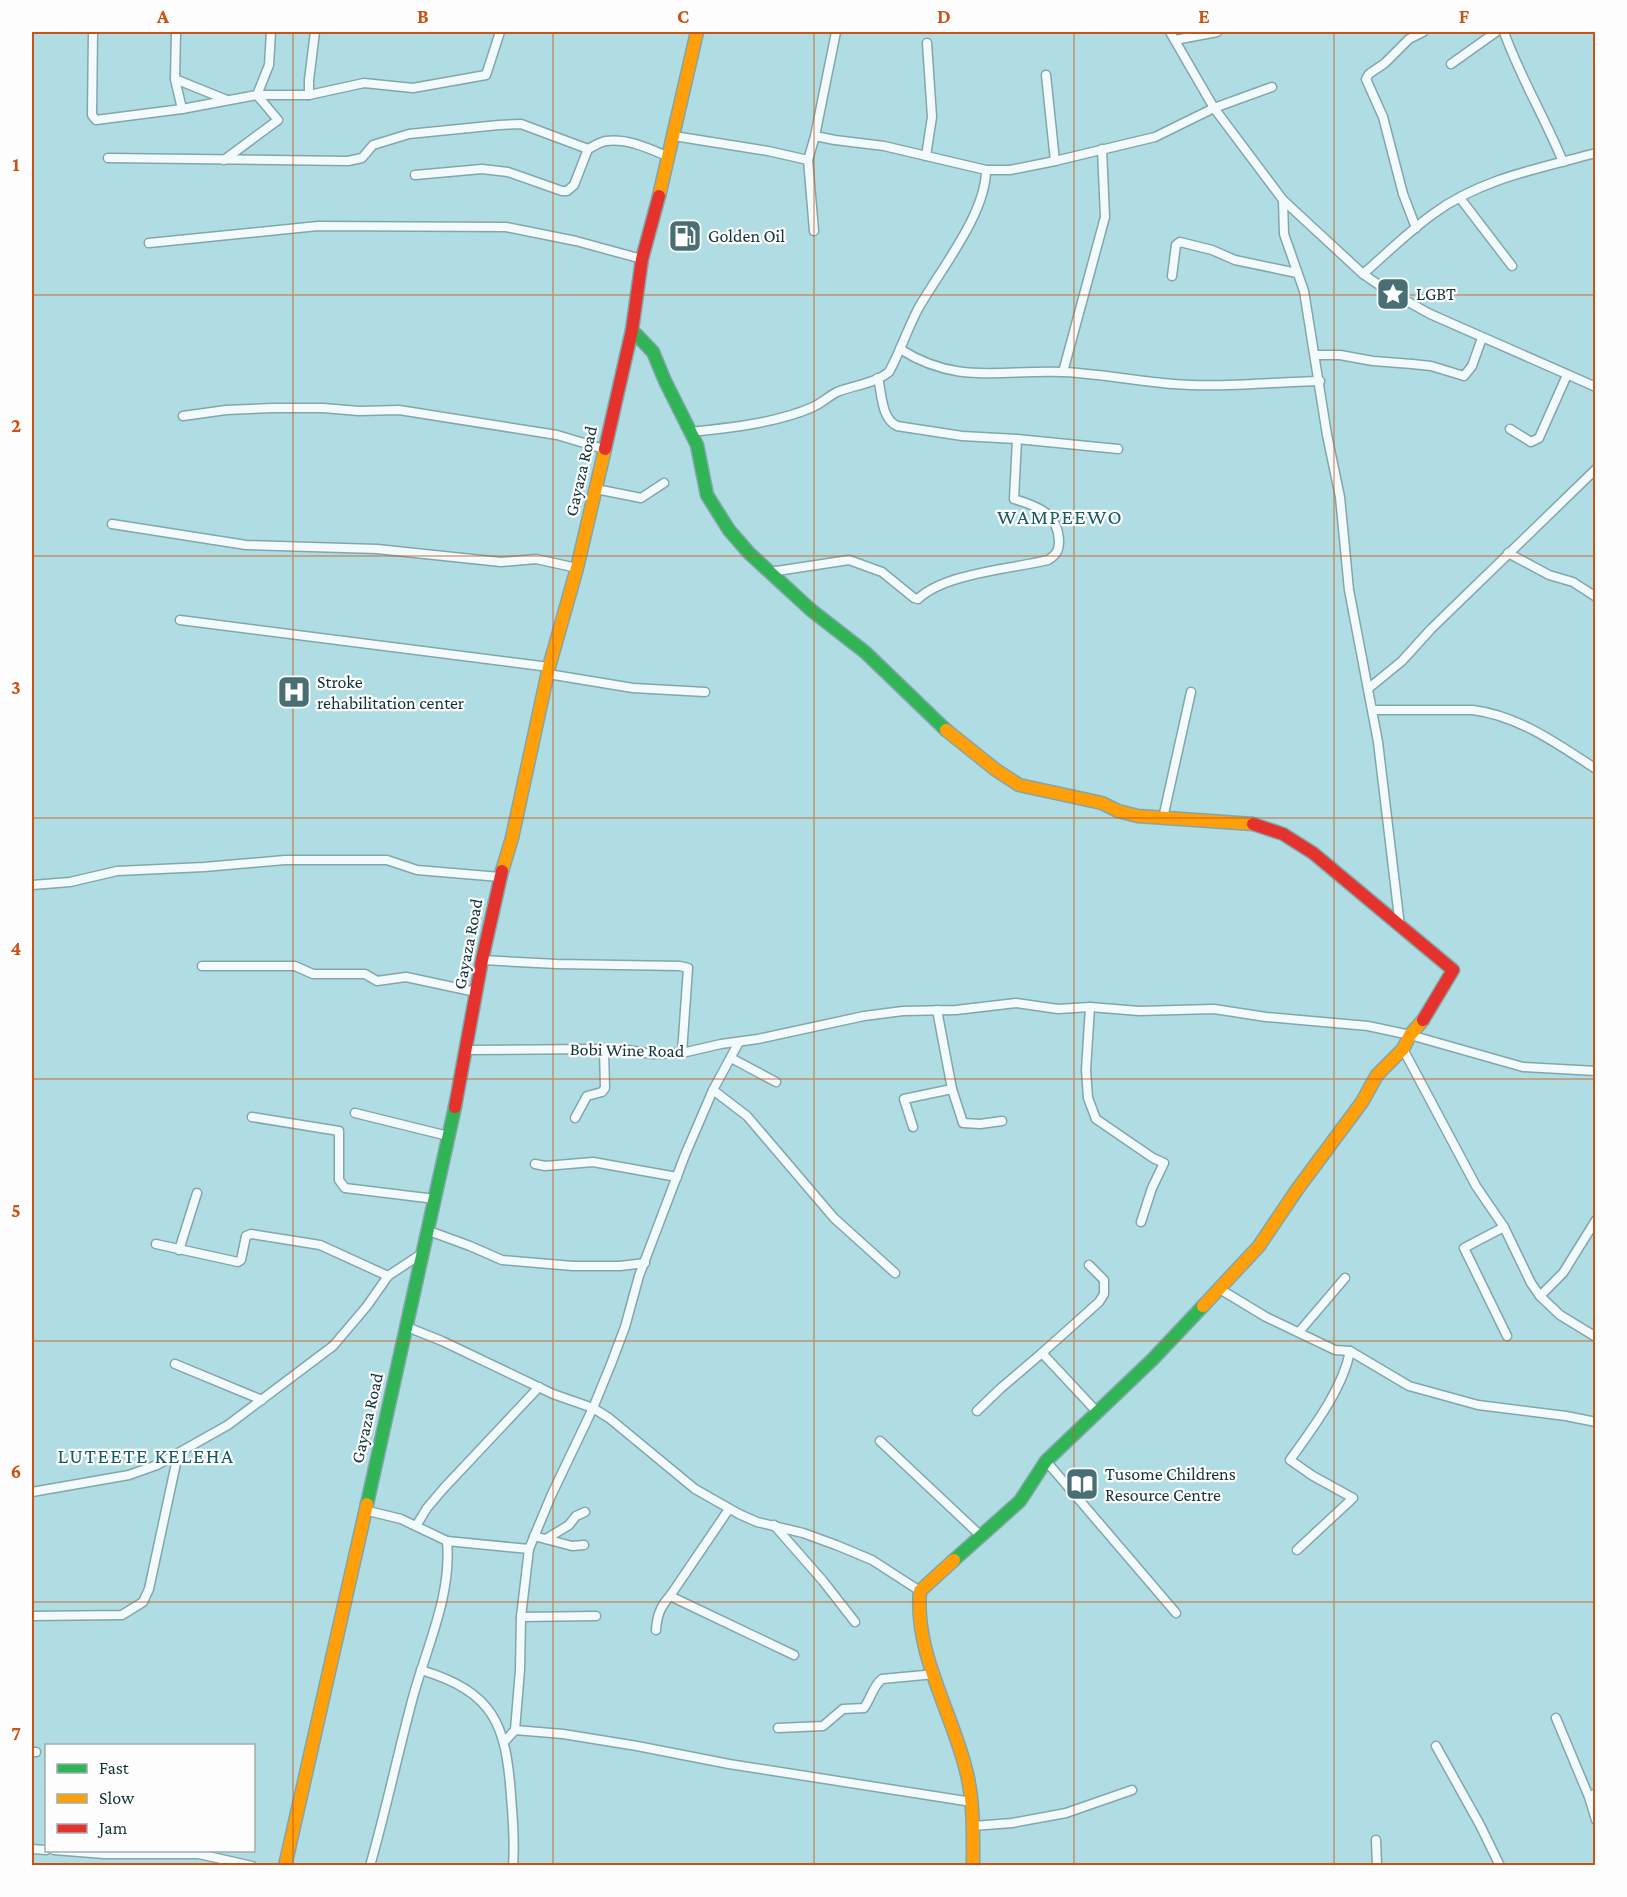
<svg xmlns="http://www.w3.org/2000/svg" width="1627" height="1897" font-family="'Crimson Pro',serif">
  <rect width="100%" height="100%" fill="#b0dde3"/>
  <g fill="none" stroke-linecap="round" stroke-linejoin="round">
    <defs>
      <g id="street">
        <path d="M 93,32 L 92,115 L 96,120 L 182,109 L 257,95 L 309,95 L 364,83 L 413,88 L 486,75 L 500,32"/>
        <path d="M 176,32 L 175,79 L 182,109"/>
        <path d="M 1170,32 L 1214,108 L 1283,200 L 1363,274 L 1385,289 L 1430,314 L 1596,387"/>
        <path d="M 1504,32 C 1520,77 1545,118 1563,162"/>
        <path d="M 1175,40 L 1217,32"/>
        <path d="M 1451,64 L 1496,32"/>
        <path d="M 1046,75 L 1055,161"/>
        <path d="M 175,79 L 227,100"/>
        <path d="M 309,95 L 309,80 L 315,32"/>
        <path d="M 674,136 L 768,151 L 808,160"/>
        <path d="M 815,136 L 835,140 L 884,146 L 986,170 L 1010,170 L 1055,161 L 1155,137 L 1214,108 L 1272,87"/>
        <path d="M 926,156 L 932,117 L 927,43"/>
        <path d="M 108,158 L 348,161 L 362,158 L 373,145 L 409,134 L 499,125 L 521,124 L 588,149 C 594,146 600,142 606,141 C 628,138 650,149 669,157"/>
        <path d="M 224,160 L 278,120 L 257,95 L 269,65 L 271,32"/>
        <path d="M 415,175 L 482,169 L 508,172 L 562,191 L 567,191 L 574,185 L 588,149"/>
        <path d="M 1460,198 L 1512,266"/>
        <path d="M 1283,200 L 1284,234 L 1304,291 L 1327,435 L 1340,497 L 1349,590 L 1378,742 L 1400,926"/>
        <path d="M 1416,228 L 1403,194 L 1383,117 L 1366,79 L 1369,74 L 1385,63 L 1409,39 L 1423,32"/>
        <path d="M 814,231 L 808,160 L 815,136 L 836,32"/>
        <path d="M 149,243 L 318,226 L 506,227 L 576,241 L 642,259"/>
        <path d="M 1363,274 C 1386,254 1408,232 1433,214 C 1480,179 1540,168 1596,153"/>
        <path d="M 1172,276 L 1176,245 L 1180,242 L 1212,250 L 1235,260 L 1297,273"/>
        <path d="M 900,349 C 958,386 1002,369 1064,372 C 1101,374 1137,381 1173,384 C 1222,388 1272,382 1320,381"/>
        <path d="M 1316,355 L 1340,355 L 1373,361 L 1412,364 L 1431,366 L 1464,376 L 1472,366 L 1482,338"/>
        <path d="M 1063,372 L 1105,217 L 1102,149"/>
        <path d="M 878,378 C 882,394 881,418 897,426 L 962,436 L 1017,439 L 1118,449"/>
        <path d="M 183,416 L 226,410 L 273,408 L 323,408 L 359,411 L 399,410 L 557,435 L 604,449"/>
        <path d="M 1510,429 L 1531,442 L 1539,438 L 1567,375"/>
        <path d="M 690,432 C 729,428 777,423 813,407 C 822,403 829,396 837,392 C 854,385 874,384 889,372 C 900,352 907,330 918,309 C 940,270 986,214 986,170"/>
        <path d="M 596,489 L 641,498 L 664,483"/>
        <path d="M 112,524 L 246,545 L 377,549 L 501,562 L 536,559 L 577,568"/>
        <path d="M 1508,553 L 1549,575 L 1573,582 L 1596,597"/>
        <path d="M 770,572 L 849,560 L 882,572 L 914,598 L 918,599 C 945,573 1012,569 1048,560 C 1056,555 1059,551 1059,541 C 1058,513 1037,506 1014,499 L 1017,439"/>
        <path d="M 180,620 L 549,667"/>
        <path d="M 548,674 L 633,688 L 705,692"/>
        <path d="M 1369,688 L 1402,661 L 1431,629 L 1596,469"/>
        <path d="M 1373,710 L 1473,710 C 1519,716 1558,744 1596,769"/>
        <path d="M 1163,818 L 1191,692"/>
        <path d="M 32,885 L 70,882 L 117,871 L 204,867 L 285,860 L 387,860 L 417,870 L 500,877"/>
        <path d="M 482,960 L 557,964 L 680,966 L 688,968 L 682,1053"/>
        <path d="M 202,966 L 295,966 L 313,974 L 365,974 L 377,981 L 406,977 L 476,992"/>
        <path d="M 1090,1007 L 1086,1070 L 1088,1098 L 1096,1119 L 1153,1158 L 1164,1163 L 1152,1188 L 1141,1222"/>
        <path d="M 1403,1049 L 1476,1186 L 1504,1227 L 1531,1283 L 1540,1296 L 1560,1315 L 1596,1337"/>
        <path d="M 467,1050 L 595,1049 L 628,1050 L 652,1054 L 682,1053 L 721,1044 L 758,1039 L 864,1016 L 903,1011 L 956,1010 L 1016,1003 L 1058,1009 L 1090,1007 L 1139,1011 L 1214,1009 L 1266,1017 L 1368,1026 L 1410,1035 L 1523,1067 L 1596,1071"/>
        <path d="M 731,1058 L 776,1082"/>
        <path d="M 952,1089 L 963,1123 L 980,1124 L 1002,1121"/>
        <path d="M 713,1090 L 747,1116 L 834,1218 L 895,1273"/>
        <path d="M 355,1113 L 448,1136"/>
        <path d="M 252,1117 L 339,1131 L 339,1180 L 345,1188 L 435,1199"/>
        <path d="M 575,1118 L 587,1096 L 602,1092 L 605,1088 L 604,1050"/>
        <path d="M 913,1127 L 904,1099 L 952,1089 L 937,1010"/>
        <path d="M 535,1164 L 545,1166 L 593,1162 L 677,1177"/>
        <path d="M 1504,1227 L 1464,1248 L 1507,1336"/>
        <path d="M 429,1231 L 470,1246 L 502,1260 L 573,1266 L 620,1266 L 645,1263"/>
        <path d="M 156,1244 L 238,1262 L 241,1260 L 246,1236 L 251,1234 L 320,1245 L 388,1276"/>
        <path d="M 179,1250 L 197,1193"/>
        <path d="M 1218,1288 L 1266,1317 L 1335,1350 L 1350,1351 L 1409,1386 L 1478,1405 L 1566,1416 L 1596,1422"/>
        <path d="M 1540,1296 L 1563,1273 L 1596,1220"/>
        <path d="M 407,1327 L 442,1341 L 553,1394 L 593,1408 L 609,1418 L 695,1489 L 739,1514 L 757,1522 L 803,1533 L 836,1545 L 872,1560 L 920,1591"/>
        <path d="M 1299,1332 L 1345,1278"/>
        <path d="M 1042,1353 L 1099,1302 L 1104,1294 L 1104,1280 L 1089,1265"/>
        <path d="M 175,1364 L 262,1400"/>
        <path d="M 977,1411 L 1001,1388 L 1042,1353 L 1098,1413"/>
        <path d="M 880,1441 L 981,1536"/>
        <path d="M 1046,1461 L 1176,1613"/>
        <path d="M 32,1492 L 129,1475 L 157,1465 L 228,1425 L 333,1346 L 367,1306 L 388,1276 L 424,1252"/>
        <path d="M 364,1510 L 401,1519 L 447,1541 C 452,1595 427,1646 413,1697 C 398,1753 386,1810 370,1866"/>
        <path d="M 774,1525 L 823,1581 L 855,1622"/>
        <path d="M 416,1526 L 427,1508 L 444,1488 L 539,1387"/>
        <path d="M 534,1536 L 572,1546 L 584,1545"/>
        <path d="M 546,1539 L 569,1525 L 576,1516 L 585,1512"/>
        <path d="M 447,1541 L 529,1549"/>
        <path d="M 1297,1550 L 1353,1498 L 1313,1476 L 1290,1460 C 1312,1429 1343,1389 1350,1351"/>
        <path d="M 670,1596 L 794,1655"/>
        <path d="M 32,1616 L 122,1615 L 143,1602 L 149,1589 L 178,1454"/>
        <path d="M 521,1617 L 596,1616"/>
        <path d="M 656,1630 C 657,1616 660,1607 670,1596 L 729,1509"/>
        <path d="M 421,1670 C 494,1692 506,1724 511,1796 C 513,1819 515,1842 513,1866"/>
        <path d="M 1556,1718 L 1589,1797"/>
        <path d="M 778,1728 L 823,1726 L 843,1709 L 864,1708 C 871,1698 873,1686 882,1679 L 935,1674"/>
        <path d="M 515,1730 L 563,1734 L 637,1746 L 729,1764 L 972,1802"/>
        <path d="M 505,1741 L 515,1730 L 520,1670 L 521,1617 L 529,1549 L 551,1496 L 593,1408 L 611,1364 L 625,1327 L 639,1276 L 685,1155 L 713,1090 L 739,1042"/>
        <path d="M 1436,1746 L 1480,1825 L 1500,1866"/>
        <path d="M 32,1752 L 36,1752"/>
        <path d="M 1596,1793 L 1589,1797 L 1596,1820"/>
        <path d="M 973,1826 L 1012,1823 L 1066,1813 L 1132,1790"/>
        <path d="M 1376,1840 L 1377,1866"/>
        <path d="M 32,1849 L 46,1850"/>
        <path d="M 54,1850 L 104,1854 L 199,1854 L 252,1866"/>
      </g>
      <g id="fast">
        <path d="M 632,330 L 653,352 L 665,381 L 697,445 L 707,495 L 729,530 L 749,553 L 811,610 L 865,652 L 946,730"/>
        <path d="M 367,1504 L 455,1107"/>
        <path d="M 954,1560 L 1020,1501 L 1046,1461 L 1153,1359 L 1203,1306"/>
      </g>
      <g id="slow">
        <path d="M 659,196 L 697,32"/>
        <path d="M 946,730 L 996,770 L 1019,785 L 1102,803 L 1118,811 L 1138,816 L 1253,824"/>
        <path d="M 502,871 L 512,838 L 549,667 L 577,568 L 605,449"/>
        <path d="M 1203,1306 L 1259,1246 L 1296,1191 L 1362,1102 L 1377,1075 L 1403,1049 L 1410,1035 L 1423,1020"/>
        <path d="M 954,1560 L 920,1591 C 914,1654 953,1713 967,1774 C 974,1804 973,1835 973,1866"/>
        <path d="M 285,1866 L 367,1504"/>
      </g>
      <g id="jam">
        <path d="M 605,449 L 632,330 L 642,259 L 659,196"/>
        <path d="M 1253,824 L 1283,834 L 1313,853 L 1453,970 L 1423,1020"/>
        <path d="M 455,1107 L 482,960 L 502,871"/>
      </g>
    </defs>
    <use href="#street" stroke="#82a6aa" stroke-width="11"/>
    <use href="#fast" stroke="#82a6aa" stroke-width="15"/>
    <use href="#slow" stroke="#82a6aa" stroke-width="15"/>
    <use href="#jam" stroke="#82a6aa" stroke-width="15"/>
    <use href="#street" stroke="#f3fafb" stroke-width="8"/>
    <use href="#fast" stroke="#30b455" stroke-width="12"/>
    <use href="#slow" stroke="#ff9f0a" stroke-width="12"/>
    <use href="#jam" stroke="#e5322d" stroke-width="12"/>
  </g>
  <path fill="none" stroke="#c85313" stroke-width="1.5" stroke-opacity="0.55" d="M 293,32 L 293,1866M 553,32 L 553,1866M 814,32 L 814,1866M 1074,32 L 1074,1866M 1334,32 L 1334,1866M 32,295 L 1596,295M 32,556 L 1596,556M 32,818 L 1596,818M 32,1079 L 1596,1079M 32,1341 L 1596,1341M 32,1602 L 1596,1602"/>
  <defs>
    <symbol id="fuel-square" viewBox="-11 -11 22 22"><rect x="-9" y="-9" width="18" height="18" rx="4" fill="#496f74" stroke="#fdfdfd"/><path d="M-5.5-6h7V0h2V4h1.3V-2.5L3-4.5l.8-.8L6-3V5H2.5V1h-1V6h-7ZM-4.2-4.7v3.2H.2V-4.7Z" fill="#fff"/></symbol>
    <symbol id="sight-square" viewBox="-11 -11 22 22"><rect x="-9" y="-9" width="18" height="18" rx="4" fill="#496f74" stroke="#fdfdfd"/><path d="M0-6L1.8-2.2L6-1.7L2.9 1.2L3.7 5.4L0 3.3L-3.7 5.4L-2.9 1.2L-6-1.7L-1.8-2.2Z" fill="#fff"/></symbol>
    <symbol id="hospital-square" viewBox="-11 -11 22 22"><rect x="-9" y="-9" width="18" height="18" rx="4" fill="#496f74" stroke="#fdfdfd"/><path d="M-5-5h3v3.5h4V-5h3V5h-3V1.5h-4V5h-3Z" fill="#fff"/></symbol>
    <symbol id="library-square" viewBox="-11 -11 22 22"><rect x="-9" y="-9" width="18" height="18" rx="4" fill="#496f74" stroke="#fdfdfd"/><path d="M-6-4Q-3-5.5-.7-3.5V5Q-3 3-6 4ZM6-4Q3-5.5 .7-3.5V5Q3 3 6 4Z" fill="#fff"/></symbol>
  </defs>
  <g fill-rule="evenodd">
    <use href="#fuel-square" x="666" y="217" width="38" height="38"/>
    <use href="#sight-square" x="1374" y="275" width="38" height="38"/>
    <use href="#hospital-square" x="275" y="673" width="38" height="38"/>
    <use href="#library-square" x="1063" y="1465" width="38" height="38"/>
  </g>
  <g text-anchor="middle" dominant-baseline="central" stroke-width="4.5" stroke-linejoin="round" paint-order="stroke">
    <g font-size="18" fill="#123439" stroke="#fdfdfd" text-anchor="start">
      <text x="708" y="236">Golden Oil</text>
      <text x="1416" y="294">LGBT</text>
      <text x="317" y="682">Stroke<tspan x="317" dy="21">rehabilitation center</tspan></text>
      <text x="1105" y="1474">Tusome Childrens<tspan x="1105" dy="21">Resource Centre</tspan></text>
    </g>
    <g font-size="18" fill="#123439" stroke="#fdfdfd">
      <text transform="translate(581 471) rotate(-77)">Gayaza Road</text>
      <text transform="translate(468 944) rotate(-79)">Gayaza Road</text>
      <text transform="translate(627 1050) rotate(1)">Bobi Wine Road</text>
      <text transform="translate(367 1418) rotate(-77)">Gayaza Road</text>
    </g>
    <g font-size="21" letter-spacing="1.5" fill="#185a62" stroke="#fdfdfd">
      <text x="1060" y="517">WAMPEEWO</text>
      <text x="146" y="1456">LUTEETE KELEHA</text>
    </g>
  </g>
  <rect width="1627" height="1897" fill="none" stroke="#fdfdfd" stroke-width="66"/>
  <rect x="45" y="1744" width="210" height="108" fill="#fdfdfd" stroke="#9fadaf" stroke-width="1.5"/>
  <rect x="57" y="1764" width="30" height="9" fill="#30b455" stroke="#9fadaf" stroke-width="1.5"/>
  <text x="99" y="1774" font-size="18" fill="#123439">Fast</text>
  <rect x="57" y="1794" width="30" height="9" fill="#ff9f0a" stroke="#9fadaf" stroke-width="1.5"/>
  <text x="99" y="1804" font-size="18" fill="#123439">Slow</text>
  <rect x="57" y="1824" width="30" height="9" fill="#e5322d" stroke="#9fadaf" stroke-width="1.5"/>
  <text x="99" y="1834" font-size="18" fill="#123439">Jam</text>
  <rect x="33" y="33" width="1561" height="1831" fill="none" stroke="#c85313" stroke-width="2"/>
  <g font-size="20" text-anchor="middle" font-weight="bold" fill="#c85313">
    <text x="163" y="23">A</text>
    <text x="423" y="23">B</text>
    <text x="683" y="23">C</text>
    <text x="944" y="23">D</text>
    <text x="1204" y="23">E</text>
    <text x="1464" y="23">F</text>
    <text x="16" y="171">1</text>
    <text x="16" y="432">2</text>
    <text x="16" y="694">3</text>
    <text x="16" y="955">4</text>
    <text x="16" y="1217">5</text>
    <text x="16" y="1478">6</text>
    <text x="16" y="1740">7</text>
  </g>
</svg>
